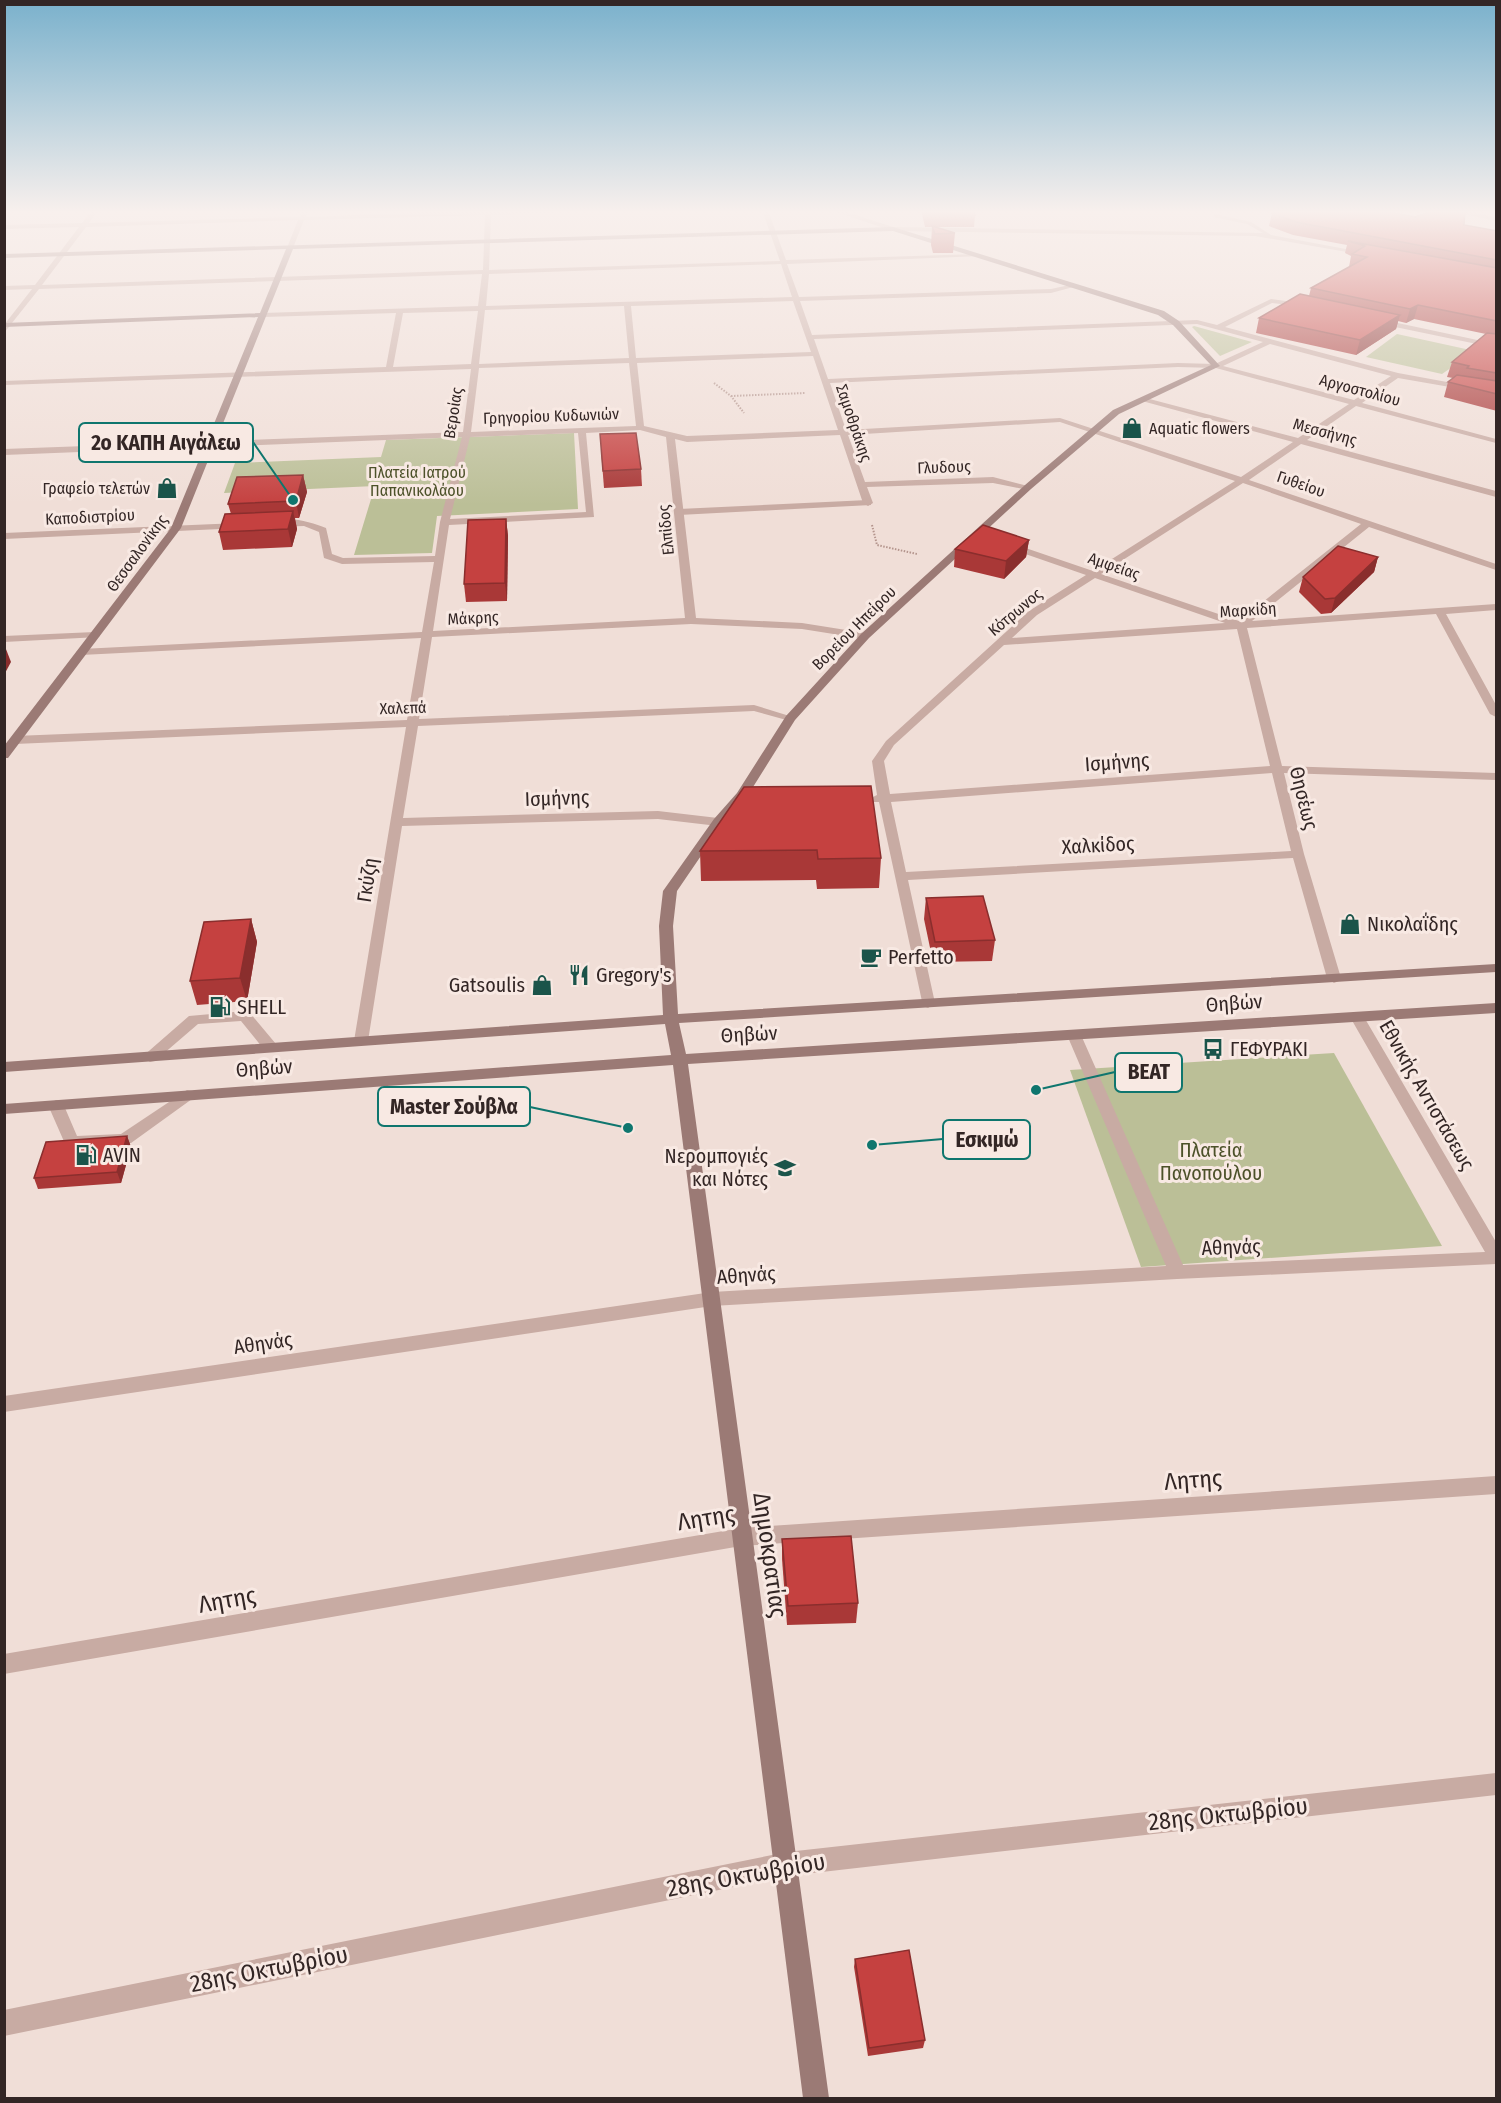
<svg xmlns="http://www.w3.org/2000/svg" width="1501" height="2103" font-family="'Fira Sans Condensed',sans-serif">
  <rect width="100%" height="100%" fill="#f0ded7"/>
  <g fill="#bbbf97">
    <path d="M 1194,326 L 1252,342 L 1220,356 L 1192,327 Z"/>
    <path d="M 1397,334 L 1475,351 L 1442,374 L 1366,357 Z"/>
    <path d="M 574,433 L 578,509 L 437,516 L 432,553 L 354,555 L 375,486 L 224,493 L 235,463 L 381,457 L 386,440 Z"/>
    <path d="M 1334,1053 L 1442,1246 L 1141,1267 L 1070,1070 Z"/>
  </g>
  <g fill="none" stroke-linecap="round" stroke-linejoin="round">
    <g stroke="#b4958d" stroke-width="2" stroke-dasharray="1.5 1.5" stroke-linecap="butt">
      <path d="M 714,383 L 731,396 L 744,413"/>
      <path d="M 731,396 L 805,393"/>
      <path d="M 872,525 L 877,545 L 917,554"/>
    </g>
    <g fill="#c8aba3" fill-rule="evenodd">
      <path d="M 1444,210 L 1458,210 L 1496,217 L 1496,221 Z"/>
      <path d="M 868,500 L 871,501 L 871,505 L 679,515 L 674,512 L 679,509 Z"/>
      <path d="M 245,1011 L 250,1013 L 276,1044 L 278,1048 L 276,1052 L 266,1052 L 241,1021 L 198,1024 L 155,1061 L 150,1062 L 142,1057 L 189,1016 Z"/>
      <path d="M 187,1090 L 192,1091 L 195,1095 L 192,1099 L 131,1143 L 72,1148 L 66,1146 L 48,1105 L 56,1100 L 62,1101 L 77,1136 L 121,1134 Z"/>
    </g>
    <g fill="#c8aba3" fill-rule="evenodd">
      <path d="M 92,210 L 98,210 L 89,223 L 300,217 L 302,210 L 308,211 L 306,217 L 485,210 L 603,210 L 491,215 L 489,270 L 780,261 L 762,210 L 768,210 L 786,260 L 978,254 L 981,256 L 787,264 L 799,297 L 1051,289 L 1074,284 L 1077,286 L 1051,293 L 800,301 L 812,335 L 1197,320 L 1217,325 L 1271,299 L 1308,304 L 1306,307 L 1272,303 L 1225,327 L 1398,373 L 1496,391 L 1496,395 L 1398,378 L 1362,403 L 1496,439 L 1496,443 L 1356,406 L 1307,440 L 1496,491 L 1496,497 L 1301,444 L 1249,480 L 1496,564 L 1496,570 L 1369,527 L 1252,621 L 1496,604 L 1496,610 L 1446,614 L 1496,705 L 1496,717 L 1490,714 L 1436,614 L 1247,628 L 1282,766 L 1496,773 L 1496,780 L 1284,773 L 1304,854 L 1341,978 L 1339,981 L 1334,983 L 1327,978 L 1293,858 L 908,880 L 935,1003 L 928,1008 L 923,1006 L 879,802 L 871,802 L 869,799 L 877,795 L 872,761 L 886,741 L 1029,611 L 1086,575 L 1005,547 L 1005,543 L 1011,543 L 1093,571 L 1235,481 L 1060,422 L 848,435 L 865,482 L 993,477 L 1032,487 L 1028,490 L 993,483 L 867,487 L 873,503 L 868,506 L 863,503 L 840,435 L 687,442 L 675,439 L 696,618 L 802,623 L 865,633 L 870,636 L 865,639 L 802,629 L 691,624 L 432,637 L 419,719 L 754,705 L 796,718 L 790,721 L 754,711 L 418,726 L 403,818 L 658,811 L 718,818 L 724,822 L 718,826 L 658,819 L 402,826 L 368,1041 L 361,1046 L 356,1044 L 354,1041 L 406,727 L 15,744 L 9,740 L 15,736 L 407,720 L 421,638 L 81,655 L 76,652 L 81,649 L 422,632 L 434,562 L 342,564 L 324,558 L 319,532 L 304,526 L 275,527 L 270,524 C 285,514 311,522 326,528 L 332,554 L 343,558 L 435,556 L 440,522 L 462,437 L 4,455 L 4,449 L 463,432 L 471,369 L 4,385 L 4,381 L 386,367 L 396,313 L 263,317 L 259,315 L 263,313 L 478,306 L 482,274 L 39,289 L 4,333 L 4,325 L 32,289 L 4,290 L 4,286 L 35,285 L 79,227 L 4,229 L 4,225 L 82,223 ZM 485,215 L 483,270 L 42,285 L 86,227 L 298,220 L 287,248 L 290,250 L 293,248 L 304,220 ZM 781,264 L 792,297 L 486,306 L 489,274 ZM 793,301 L 811,352 L 636,358 L 631,306 ZM 624,306 L 629,358 L 479,364 L 485,310 ZM 478,311 L 471,364 L 393,367 L 403,313 ZM 1197,324 L 1263,342 L 1215,364 L 1178,363 L 828,379 L 814,339 ZM 1270,344 L 1391,376 L 1354,400 L 1223,366 ZM 813,356 L 838,430 L 687,436 L 644,426 L 637,363 ZM 629,363 L 636,426 L 471,432 L 479,368 ZM 1178,367 L 1216,368 L 1349,404 L 1298,438 L 1142,397 L 1142,401 L 1293,442 L 1241,477 L 1060,418 L 846,430 L 830,383 ZM 640,430 L 666,437 L 685,618 L 433,631 L 449,525 L 594,517 L 586,433 ZM 578,433 L 586,512 L 450,519 L 470,437 ZM 1243,483 L 1361,524 L 1239,621 L 1101,574 ZM 1095,578 L 1225,623 L 1012,638 L 1037,615 ZM 1237,629 L 1270,766 L 890,794 L 884,761 L 894,745 L 1004,645 ZM 1272,773 L 1291,851 L 906,872 L 891,802 Z"/>
      <path d="M 830,210 L 840,210 L 893,227 L 1263,233 L 1247,224 L 1213,217 L 1215,214 L 1251,222 L 1271,235 L 1367,253 L 1364,255 L 1255,236 L 893,231 Z"/>
      <path d="M 1379,319 L 1496,344 L 1496,348 L 1376,323 Z"/>
      <path d="M 239,523 L 244,526 L 242,528 L 4,539 L 4,533 Z"/>
      <path d="M 95,632 L 100,635 L 99,637 L 4,642 L 4,636 Z"/>
      <path d="M 1357,1012 L 1364,1017 L 1496,1242 L 1496,1264 L 1177,1279 L 712,1306 L 4,1412 L 4,1396 L 712,1292 L 1166,1266 L 1067,1035 L 1074,1030 L 1081,1035 L 1183,1265 L 1485,1252 L 1350,1017 Z"/>
      <path d="M 1496,1476 L 1496,1494 L 741,1546 L 4,1674 L 4,1654 L 741,1528 Z"/>
      <path d="M 1496,1773 L 1496,1795 L 787,1876 L 4,2036 L 4,2010 L 787,1852 Z"/>
    </g>
    <path fill="#9b7a75" fill-rule="evenodd" d="M 893,227 L 1164,311 L 1179,321 L 1220,366 L 1119,414 L 1031,489 L 869,638 L 795,720 L 748,795 L 722,825 L 677,891 L 673,926 L 678,1014 L 1496,964 L 1496,972 L 679,1023 L 686,1054 L 1496,1003 L 1496,1013 L 688,1064 L 829,2098 L 803,2098 L 673,1065 L 4,1114 L 4,1104 L 671,1055 L 665,1024 L 4,1072 L 4,1062 L 663,1015 L 659,926 L 663,891 L 714,819 L 737,793 L 786,716 L 861,634 L 1025,485 L 1113,410 L 1211,365 L 1173,325 L 1158,315 L 893,231 L 293,249 L 181,528 L 8,758 L 4,758 L 4,746 L 171,528 L 258,317 L 4,327 L 4,323 L 260,313 L 286,249 L 4,258 L 4,254 Z"/>
  </g>
  <g fill="#a93837">
    <path d="M 922,210 L 973,210 L 975,215 L 974,227 L 935,227 L 955,233 L 953,253 L 933,253 L 931,245 L 932,227 L 925,227 L 922,214 Z"/>
    <path d="M 1381,211 L 1497,231 L 1497,411 L 1444,397 L 1448,382 L 1453,378 L 1447,377 L 1452,362 L 1486,334 L 1414,319 L 1406,323 L 1398,321 L 1396,329 L 1356,355 L 1256,333 L 1259,318 L 1309,296 L 1311,288 L 1349,267 L 1351,256 L 1345,253 L 1347,245 L 1293,235 L 1269,226 L 1272,213 Z"/>
    <path d="M 601,450 L 641,469 L 642,486 L 604,488 Z"/>
    <path d="M 303,475 L 307,492 L 299,518 L 295,518 L 297,529 L 292,547 L 223,550 L 219,532 L 231,514 L 228,504 Z"/>
    <path d="M 506,519 L 508,536 L 507,601 L 466,602 L 464,584 Z"/>
    <path d="M 1029,540 L 1026,557 L 1004,579 L 954,567 L 955,549 Z"/>
    <path d="M 1378,557 L 1374,572 L 1331,613 L 1321,614 L 1299,592 L 1303,577 Z"/>
    <path d="M 744,787 L 881,858 L 879,888 L 817,889 L 816,880 L 701,881 L 700,851 Z"/>
    <path d="M 926,898 L 995,940 L 992,961 L 933,962 L 924,919 Z"/>
    <path d="M 251,919 L 257,942 L 247,1001 L 197,1005 L 190,981 Z"/>
    <path d="M 127,1136 L 131,1147 L 121,1183 L 38,1189 L 34,1178 Z"/>
    <path d="M 782,1539 L 858,1603 L 856,1623 L 787,1625 L 782,1559 Z"/>
    <path d="M 855,1959 L 925,2040 L 923,2048 L 868,2056 L 854,1967 Z"/>
  </g>
  <g fill="#8a2e2d">
    <path d="M 1418,305 L 1414,319 L 1406,323 L 1410,309 Z"/>
    <path d="M 1400,315 L 1396,329 L 1356,355 L 1360,340 Z"/>
    <path d="M 303,475 L 307,492 L 299,518 L 296,501 Z"/>
    <path d="M 293,511 L 297,529 L 292,547 L 288,529 Z"/>
    <path d="M 506,519 L 508,536 L 507,601 L 505,583 Z"/>
    <path d="M 1029,540 L 1026,557 L 1004,579 L 1006,561 Z"/>
    <path d="M 1378,557 L 1374,572 L 1331,613 L 1335,598 Z"/>
    <path d="M 4,644 L 11,662 L 4,675 Z"/>
    <path d="M 251,919 L 257,942 L 247,1001 L 240,978 Z"/>
    <path d="M 127,1136 L 131,1147 L 121,1183 L 117,1172 Z"/>
  </g>
  <g fill="#c54140" stroke="#8a2e2d" stroke-width="1.5">
    <path d="M 925,210 L 973,210 L 975,215 L 926,214 Z"/>
    <path d="M 1278,210 L 1380,210 L 1415,217 L 1435,210 L 1465,210 L 1464,225 L 1497,231 L 1497,260 L 1296,222 L 1272,213 Z"/>
    <path d="M 932,226 L 955,233 L 935,234 Z"/>
    <path d="M 1348,241 L 1497,268 L 1497,321 L 1418,305 L 1410,309 L 1311,288 L 1367,257 L 1352,254 L 1365,246 Z"/>
    <path d="M 1300,294 L 1400,315 L 1360,340 L 1259,318 Z"/>
    <path d="M 1487,333 L 1497,334 L 1497,373 L 1467,368 L 1469,366 L 1452,362 Z"/>
    <path d="M 1457,375 L 1497,381 L 1497,394 L 1448,382 Z"/>
    <path d="M 636,433 L 641,469 L 603,471 L 600,434 Z"/>
    <path d="M 303,475 L 296,501 L 228,504 L 237,477 Z"/>
    <path d="M 293,511 L 288,529 L 219,532 L 225,514 Z"/>
    <path d="M 506,519 L 505,583 L 464,584 L 468,520 Z"/>
    <path d="M 983,525 L 1029,540 L 1006,561 L 955,549 Z"/>
    <path d="M 1338,546 L 1378,557 L 1335,598 L 1325,599 L 1303,577 Z"/>
    <path d="M 871,786 L 881,858 L 818,859 L 817,850 L 700,851 L 744,787 Z"/>
    <path d="M 983,896 L 995,940 L 935,942 L 926,898 Z"/>
    <path d="M 251,919 L 240,978 L 190,981 L 204,922 Z"/>
    <path d="M 127,1136 L 117,1172 L 34,1178 L 46,1142 Z"/>
    <path d="M 851,1536 L 858,1603 L 788,1606 L 782,1539 Z"/>
    <path d="M 909,1950 L 925,2040 L 869,2048 L 855,1959 Z"/>
  </g>
  <linearGradient id="sky" x2="0" y2="1"><stop stop-color="#7ab1cc"/><stop offset="0.42" stop-color="#f8f0ed"/><stop offset="1" stop-color="#f8f0ed" stop-opacity="0"/></linearGradient>
  <rect width="1501" height="505" fill="url(#sky)"/>
  <defs>
    <symbol id="shop-bare" viewBox="-9 -9 18 18"><path d="M-5-2.5h2.3a2.7 3.5 0 0 1 5.4 0H5L5.5 6h-11ZM-1.5-2.5h3a1.5 2.3 0 0 0-3 0Z" fill="#1b544a" stroke="#f8e9e3" stroke-width="2.5" paint-order="stroke"/></symbol>
    <symbol id="cafe-bare" viewBox="-9 -9 18 18"><path d="M-5.5-4.5H6V0H3Q3 3.5 0 3.5H-2.5Q-5.5 3.5-5.5 0ZM3-3.2v2h1.7v-2ZM-6 4.5H4V6H-6Z" fill="#1b544a" stroke="#f8e9e3" stroke-width="2.5" paint-order="stroke"/></symbol>
    <symbol id="restaurant-bare" viewBox="-9 -9 18 18"><path d="M-5-6h1v4h1v-4h1v4h1v-4h1v5L-1.5 .5V6h-2V.5L-5-1ZM5-6V6H3V1.5H1.5Q1.5-4 5-6Z" fill="#1b544a" stroke="#f8e9e3" stroke-width="2.5" paint-order="stroke"/></symbol>
    <symbol id="fuel-bare" viewBox="-9 -9 18 18"><path d="M-5.5-6h7V0h2V4h1.3V-2.5L3-4.5l.8-.8L6-3V5H2.5V1h-1V6h-7ZM-4.2-4.7v3.2H.2V-4.7Z" fill="#1b544a" stroke="#f8e9e3" stroke-width="2.5" paint-order="stroke"/></symbol>
    <symbol id="bus-bare" viewBox="-9 -9 18 18"><path d="M-5-6H5V4H4V6H2V4H-2V6H-4V4H-5ZM-3.5-4V0h7V-4ZM-3.5 1.2v1.5H-2V1.2ZM2 1.2v1.5H3.5V1.2Z" fill="#1b544a" stroke="#f8e9e3" stroke-width="2.5" paint-order="stroke"/></symbol>
    <symbol id="school-bare" viewBox="-9 -9 18 18"><path d="M0-5L7-2L0 1L-7-2ZM-4 1L0 2.5L4 1V4Q0 6-4 4Z" fill="#1b544a" stroke="#f8e9e3" stroke-width="2.5" paint-order="stroke"/></symbol>
  </defs>
  <g fill-rule="evenodd">
    <use href="#shop-bare" x="1117" y="413" width="30" height="30"/>
    <use href="#shop-bare" x="152" y="473" width="30" height="30"/>
    <use href="#shop-bare" x="1335" y="909" width="30" height="30"/>
    <use href="#cafe-bare" x="856" y="942" width="30" height="30"/>
    <use href="#restaurant-bare" x="564" y="960" width="30" height="30"/>
    <use href="#shop-bare" x="527" y="970" width="30" height="30"/>
    <use href="#fuel-bare" x="205" y="992" width="30" height="30"/>
    <use href="#bus-bare" x="1198" y="1034" width="30" height="30"/>
    <use href="#fuel-bare" x="71" y="1140" width="30" height="30"/>
    <use href="#school-bare" x="770" y="1153" width="30" height="30"/>
  </g>
  <g text-anchor="middle" dominant-baseline="central" stroke-width="6" stroke-linejoin="round" paint-order="stroke">
    <g font-size="16" fill="#332625" stroke="#f8e9e3">
      <text transform="translate(1360 390) rotate(15)">Αργοστολίου</text>
      <text transform="translate(453 413) rotate(-81)">Βεροίας</text>
      <text transform="translate(551 416) rotate(-2)">Γρηγορίου Κυδωνιών</text>
      <text transform="translate(854 423) rotate(71)">Σαμοθράκης</text>
      <text transform="translate(1325 432) rotate(15)">Μεσσήνης</text>
      <text transform="translate(944 467) rotate(-2)">Γλυδους</text>
      <text transform="translate(1301 484) rotate(19)">Γυθείου</text>
      <text transform="translate(90 517) rotate(-3)">Καποδιστρίου</text>
      <text transform="translate(666 530) rotate(-96)">Ελπίδος</text>
      <text transform="translate(137 553) rotate(-54)">Θεσσαλονίκης</text>
      <text transform="translate(1114 566) rotate(19)">Αμφείας</text>
      <text transform="translate(1248 610) rotate(-4)">Μαρκίδη</text>
      <text transform="translate(1015 612) rotate(-40)">Κότρωνος</text>
      <text transform="translate(473 618) rotate(-3)">Μάκρης</text>
      <text transform="translate(854 628) rotate(-45)">Βορείου Ηπείρου</text>
      <text transform="translate(403 708) rotate(-2)">Χαλεπά</text>
    </g>
    <g font-size="16" fill="#332625" stroke="#f8e9e3" text-anchor="start">
      <text x="1149" y="428">Aquatic flowers</text>
      <text x="150" y="488" text-anchor="end">Γραφείο τελετών</text>
    </g>
    <g font-size="16" fill="#4c5129" stroke="#f8e9e3">
      <text x="417" y="472">Πλατεία Ιατρού<tspan x="417" dy="18">Παπανικολάου</tspan></text>
    </g>
    <g font-size="20" fill="#332625" stroke="#f8e9e3">
      <text transform="translate(1117 762) rotate(-4)">Ισμήνης</text>
      <text transform="translate(557 798) rotate(-2)">Ισμήνης</text>
      <text transform="translate(1304 798) rotate(76)">Θησέως</text>
      <text transform="translate(1098 845) rotate(-3)">Χαλκίδος</text>
      <text transform="translate(367 880) rotate(-81)">Γκύζη</text>
      <text transform="translate(1234 1003) rotate(-4)">Θηβών</text>
      <text transform="translate(749 1034) rotate(-3)">Θηβών</text>
      <text transform="translate(264 1068) rotate(-4)">Θηβών</text>
      <text transform="translate(1427 1095) rotate(60)">Εθνικής Αντιστάσεως</text>
      <text transform="translate(1231 1247) rotate(-2)">Αθηνάς</text>
      <text transform="translate(746 1275) rotate(-4)">Αθηνάς</text>
      <text transform="translate(263 1343) rotate(-8)">Αθηνάς</text>
    </g>
    <g font-size="20" fill="#332625" stroke="#f8e9e3" text-anchor="start">
      <text x="1367" y="924">Νικολαΐδης</text>
      <text x="888" y="957">Perfetto</text>
      <text x="596" y="975">Gregory's</text>
      <text x="525" y="985" text-anchor="end">Gatsoulis</text>
      <text x="237" y="1007">SHELL</text>
      <text x="1230" y="1049">ΓΕΦΥΡΑΚΙ</text>
      <text x="103" y="1155">AVIN</text>
      <text x="768" y="1156" text-anchor="end">Νερομπογιές<tspan x="768" dy="23">και Νότες</tspan></text>
    </g>
    <g font-size="20" fill="#4c5129" stroke="#f8e9e3">
      <text x="1211" y="1150">Πλατεία<tspan x="1211" dy="23">Πανοπούλου</tspan></text>
    </g>
    <g font-size="24" fill="#332625" stroke="#f8e9e3">
      <text transform="translate(1193 1480) rotate(-4)">Λητης</text>
      <text transform="translate(706 1518) rotate(-9)">Λητης</text>
      <text transform="translate(770 1555) rotate(82)">Δημοκρατίας</text>
      <text transform="translate(227 1600) rotate(-10)">Λητης</text>
      <text transform="translate(1228 1814) rotate(-6)">28ης Οκτωβρίου</text>
      <text transform="translate(746 1875) rotate(-10)">28ης Οκτωβρίου</text>
      <text transform="translate(269 1969) rotate(-11)">28ης Οκτωβρίου</text>
    </g>
  </g>
  <path fill="none" stroke="#0f766e" stroke-width="2" d="M293 500L253 442M1036 1090L1115 1072M628 1128L530 1107M872 1145L943 1139"/>
  <g fill="#0f766e" stroke="#f8e9e3" stroke-width="2">
    <circle cx="293" cy="500" r="6"/>
    <circle cx="1036" cy="1090" r="6"/>
    <circle cx="628" cy="1128" r="6"/>
    <circle cx="872" cy="1145" r="6"/>
  </g>
  <g fill="#f8e9e3" stroke="#0f766e" stroke-width="2">
    <rect x="79" y="423" width="174" height="39" rx="6"/>
    <rect x="1115" y="1053" width="67" height="39" rx="6"/>
    <rect x="378" y="1087" width="152" height="39" rx="6"/>
    <rect x="943" y="1120" width="87" height="39" rx="6"/>
  </g>
  <g font-size="21" text-anchor="middle" font-weight="bold" fill="#332625">
    <text x="166" y="450">2ο ΚΑΠΗ Αιγάλεω</text>
    <text x="1149" y="1079">ΒΕΑΤ</text>
    <text x="454" y="1114">Master Σούβλα</text>
    <text x="987" y="1147">Εσκιμώ</text>
  </g>
  <rect width="1501" height="2103" fill="none" stroke="#332625" stroke-width="12"/>
</svg>
